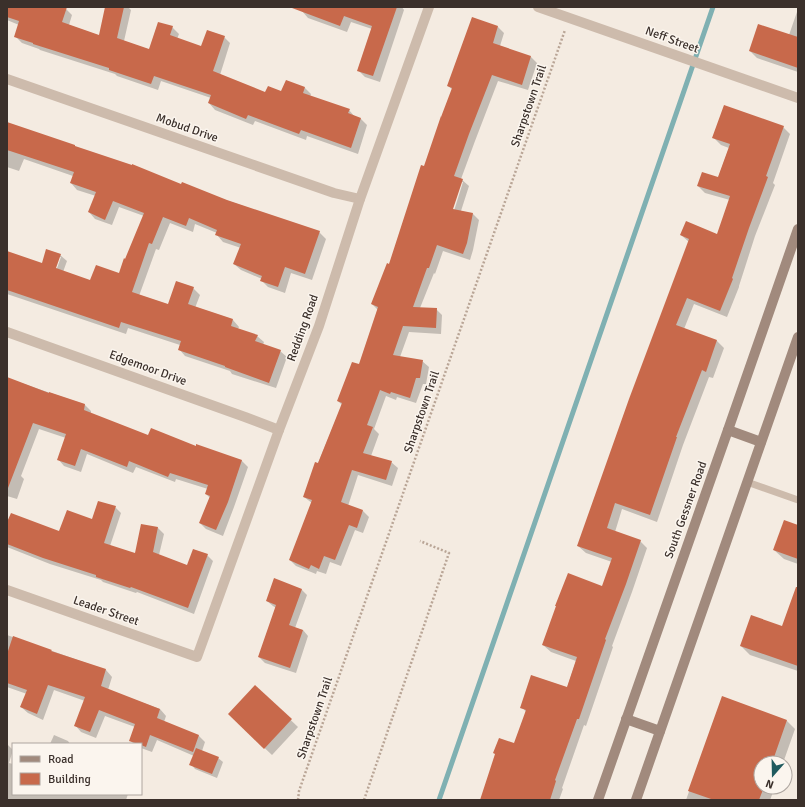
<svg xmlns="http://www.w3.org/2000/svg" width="805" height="807" font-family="Signika,sans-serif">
  <rect width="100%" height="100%" fill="#f4ebe1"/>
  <g fill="#0003" fill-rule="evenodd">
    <path d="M 7,7 L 62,7 L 66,9 L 72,15 L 69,25 L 100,36 L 106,7 L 128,7 L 131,10 L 124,41 L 150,50 L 172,27 L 179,34 L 177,39 L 202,48 L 224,37 L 230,43 L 220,75 L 266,93 L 282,92 L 305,88 L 311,94 L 310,97 L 349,110 L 355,117 L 361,119 L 367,125 L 358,154 L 307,136 L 306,140 L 255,121 L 253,125 L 215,110 L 209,103 L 211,98 L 161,81 L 158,90 L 117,76 L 115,74 L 40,50 L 39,49 L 22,43 L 15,36 L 19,25 L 7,20 Z"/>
    <path d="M 303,7 L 402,7 L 404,10 L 380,82 L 365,77 L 358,70 L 372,29 L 351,22 L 347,32 L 308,18 L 302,11 Z"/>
    <path d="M 798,9 L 798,72 L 757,58 L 750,51 L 789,35 Z"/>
    <path d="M 473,18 L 498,27 L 504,33 L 500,46 L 531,57 L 537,63 L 528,90 L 498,81 L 475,141 L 461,179 L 469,186 L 461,211 L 473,214 L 479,220 L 473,250 L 470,260 L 443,251 L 435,274 L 434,273 L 420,308 L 436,309 L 442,315 L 441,334 L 409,332 L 400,357 L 422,361 L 429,367 L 426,384 L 423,384 L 416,403 L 397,397 L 396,400 L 386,396 L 374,429 L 379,434 L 371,456 L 391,462 L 398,468 L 392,486 L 358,475 L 348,506 L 363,511 L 369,517 L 363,533 L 355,530 L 341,566 L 330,562 L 326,574 L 317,571 L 316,574 L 296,566 L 290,560 L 312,503 L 304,497 L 342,405 L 338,401 L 359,366 L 378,310 L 372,304 L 389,265 L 453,90 L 448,86 ZM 461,182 L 463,182 L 453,214 L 451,213 Z"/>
    <path d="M 7,123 L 182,185 L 319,232 L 326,239 L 312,280 L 291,273 L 285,293 L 268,287 L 261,280 L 262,279 L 241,270 L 234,264 L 241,248 L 223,242 L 217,235 L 217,233 L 195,224 L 193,232 L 170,223 L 159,250 L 156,249 L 139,296 L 169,305 L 193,288 L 200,295 L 195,308 L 233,320 L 239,327 L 238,329 L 257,336 L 264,342 L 263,345 L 280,351 L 287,357 L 276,388 L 232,374 L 230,371 L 185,356 L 179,349 L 180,345 L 128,328 L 126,334 L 7,294 L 7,252 L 42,264 L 60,255 L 67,261 L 63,272 L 91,281 L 120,274 L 144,216 L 119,207 L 112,225 L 95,219 L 89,212 L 96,196 L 77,190 L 71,183 L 73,176 L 24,159 L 19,171 L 7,167 ZM 58,257 L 61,257 L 55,274 L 53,273 Z"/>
    <path d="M 783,127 L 790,134 L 773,183 L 775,185 L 755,236 L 739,286 L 739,287 L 727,317 L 694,304 L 684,329 L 717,341 L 724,348 L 713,378 L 709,377 L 683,445 L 657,522 L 622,509 L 615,532 L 640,541 L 647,548 L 632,592 L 612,646 L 613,647 L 586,726 L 584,725 L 562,788 L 563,789 L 559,800 L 481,800 L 515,744 L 526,712 L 522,707 L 567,688 L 576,661 L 551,652 L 543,645 L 603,587 L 612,562 L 586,553 L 578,546 L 689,242 L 681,235 L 718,235 L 730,200 L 705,193 L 698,186 L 718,178 L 729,148 L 721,145 L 714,138 Z"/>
    <path d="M 7,378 L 85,405 L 91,411 L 91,414 L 148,437 L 196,447 L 241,460 L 248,467 L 234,507 L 223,536 L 206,529 L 200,523 L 210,498 L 206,494 L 208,489 L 176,479 L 175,482 L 136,467 L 133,473 L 87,454 L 81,472 L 64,466 L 58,459 L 66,438 L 39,429 L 21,476 L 24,479 L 17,499 L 7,496 Z"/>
    <path d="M 115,507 L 121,513 L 110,546 L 136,555 L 142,525 L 158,528 L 164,534 L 159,555 L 188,566 L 207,555 L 213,561 L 194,614 L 137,592 L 136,593 L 103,582 L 101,580 L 50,564 L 7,547 L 7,525 L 60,533 L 92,520 Z"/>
    <path d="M 798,526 L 798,564 L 784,559 L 774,550 Z"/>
    <path d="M 798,584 L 798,671 L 750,655 L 741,646 L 783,627 Z"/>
    <path d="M 301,589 L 307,595 L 295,628 L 303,630 L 308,636 L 296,673 L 265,663 L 259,657 L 276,608 L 273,606 L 267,601 Z"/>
    <path d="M 7,635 L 106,670 L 112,677 L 108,690 L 160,709 L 166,716 L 164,722 L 199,736 L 205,742 L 202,751 L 218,758 L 223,762 L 217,778 L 195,769 L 191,764 L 194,756 L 157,740 L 152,752 L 141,748 L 141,744 L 134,744 L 130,740 L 135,727 L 105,716 L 96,738 L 81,732 L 75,725 L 85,701 L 54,690 L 43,720 L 28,713 L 21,707 L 27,694 L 7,687 Z"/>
    <path d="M 255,686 L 298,727 L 272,755 L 236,721 Z"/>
    <path d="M 723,697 L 787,721 L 795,729 L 783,763 L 761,763 L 761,787 L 775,787 L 770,800 L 686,800 Z"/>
    <path d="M 54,735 L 68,741 L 70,744 L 50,744 Z"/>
    <path d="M 7,744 L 13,750 L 9,763 L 13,764 L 13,794 L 128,794 L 126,800 L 7,800 Z"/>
  </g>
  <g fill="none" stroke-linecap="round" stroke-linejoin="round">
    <path stroke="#7fb0b2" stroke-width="5" d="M 439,800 L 713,7"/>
  </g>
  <g fill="#c8694b">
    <path d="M 7,7 L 67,7 L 62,22 L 99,35 L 105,7 L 124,7 L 117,38 L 149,49 L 158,22 L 173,26 L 170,35 L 201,46 L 207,30 L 225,36 L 213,71 L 265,92 L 268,86 L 281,91 L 286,80 L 305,87 L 303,93 L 350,109 L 348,113 L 361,118 L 351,148 L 301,130 L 299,134 L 248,115 L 246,119 L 208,103 L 211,95 L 154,76 L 151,84 L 109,70 L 109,68 L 33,44 L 33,43 L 14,37 L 19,21 L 7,17 Z"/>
    <path d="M 292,7 L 397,7 L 373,76 L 357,71 L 372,26 L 344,16 L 340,26 L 292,8 Z"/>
    <path d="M 472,17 L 498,26 L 493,43 L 531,56 L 522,85 L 492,75 L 469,134 L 454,176 L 463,179 L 453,209 L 473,213 L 467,243 L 463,254 L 437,245 L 429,268 L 427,268 L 413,307 L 437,308 L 436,328 L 403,326 L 393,355 L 423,360 L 420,378 L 416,378 L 410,398 L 391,392 L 390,394 L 380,390 L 367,425 L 373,427 L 363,453 L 392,461 L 386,480 L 352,470 L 341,502 L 363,510 L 357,528 L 349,525 L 335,560 L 324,556 L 319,569 L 311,565 L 309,569 L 289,560 L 312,500 L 303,497 L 315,462 L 318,463 L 342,403 L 337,401 L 352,362 L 359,364 L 378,307 L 371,304 L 387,263 L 389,264 L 421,165 L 424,166 L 441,116 L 441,117 L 452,88 L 447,86 Z"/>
    <path d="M 758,24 L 798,37 L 798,68 L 749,51 Z"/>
    <path d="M 724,105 L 784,126 L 766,176 L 768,177 L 749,228 L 732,278 L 733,279 L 720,311 L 687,298 L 676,325 L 717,340 L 706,372 L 702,370 L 676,437 L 677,437 L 650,515 L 615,503 L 607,528 L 641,540 L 626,584 L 605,639 L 606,640 L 579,719 L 577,719 L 555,780 L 556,781 L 550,800 L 480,800 L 495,754 L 493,753 L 499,738 L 514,743 L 526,710 L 520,708 L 531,675 L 567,687 L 577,657 L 542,645 L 556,606 L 555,606 L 568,573 L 602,586 L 612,558 L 577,546 L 629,399 L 689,239 L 680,235 L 686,221 L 717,234 L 730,196 L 697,186 L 702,172 L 718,177 L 730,144 L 712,138 Z"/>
    <path d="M 7,122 L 75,145 L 75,146 L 132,165 L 132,164 L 181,184 L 182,182 L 227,200 L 320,231 L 305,274 L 285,267 L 278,287 L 260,281 L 262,276 L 233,264 L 241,244 L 215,235 L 217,230 L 189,218 L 186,226 L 163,217 L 152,244 L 149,243 L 132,292 L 168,304 L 176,281 L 194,287 L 188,304 L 233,319 L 231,326 L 258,335 L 255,341 L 281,350 L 269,383 L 225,367 L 225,366 L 178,350 L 181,341 L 121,322 L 119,328 L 7,290 L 7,251 L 42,263 L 46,249 L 61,254 L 56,268 L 90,280 L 96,265 L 119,273 L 124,258 L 125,259 L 144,213 L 113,201 L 105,220 L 88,212 L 96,192 L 70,183 L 74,172 L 7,150 Z"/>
    <path d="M 7,377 L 49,393 L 49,392 L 85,404 L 84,410 L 148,435 L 151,428 L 196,446 L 196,444 L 242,460 L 228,502 L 216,530 L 199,523 L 210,496 L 205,494 L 208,485 L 170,473 L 168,477 L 129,461 L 127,467 L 81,449 L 75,466 L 57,460 L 66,434 L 33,423 L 8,488 L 7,488 Z"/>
    <path d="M 98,501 L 116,506 L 104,543 L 135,553 L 141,524 L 158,527 L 153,552 L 187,565 L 193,549 L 208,554 L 188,608 L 131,587 L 130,588 L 96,577 L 96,575 L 43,558 L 7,544 L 7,522 L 11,513 L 59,531 L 67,510 L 92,519 Z"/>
    <path d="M 784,520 L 798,525 L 798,559 L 773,550 Z"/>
    <path d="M 274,578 L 302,589 L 289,625 L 303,630 L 290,668 L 258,657 L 276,605 L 266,601 Z"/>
    <path d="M 796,587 L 798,587 L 798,666 L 740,646 L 751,615 L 782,626 Z"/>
    <path d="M 13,636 L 52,650 L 51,651 L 106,669 L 101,686 L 160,709 L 157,718 L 199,735 L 193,752 L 150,735 L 146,747 L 141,745 L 141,744 L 138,744 L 129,741 L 135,724 L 99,710 L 90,732 L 74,726 L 85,697 L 48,685 L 37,714 L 20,707 L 27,690 L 7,683 L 7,654 Z"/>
    <path d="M 255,685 L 292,719 L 264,749 L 228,714 Z"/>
    <path d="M 722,696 L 787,720 L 772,763 L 761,763 L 761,787 L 764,787 L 759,800 L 714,800 L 688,791 Z"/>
    <path d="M 196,748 L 219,757 L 212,774 L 189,765 Z"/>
  </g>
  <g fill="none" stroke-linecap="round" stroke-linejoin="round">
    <g stroke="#b9a596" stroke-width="2.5" stroke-dasharray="2 2" stroke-linecap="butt">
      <path d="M 298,800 L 299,791 L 565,30"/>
      <path d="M 364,800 L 449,553 L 420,541"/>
    </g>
    <path stroke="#cdbbac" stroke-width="7" d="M 747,482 L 798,500"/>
    <g stroke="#cdbbac" stroke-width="10">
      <path d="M 538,7 L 798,98"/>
      <path d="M 7,79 L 334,193 L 360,199"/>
      <path d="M 7,332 L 245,417 L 279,430"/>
      <path d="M 7,590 L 197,657 L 279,430 L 319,326 L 360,199 L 429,7"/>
    </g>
    <g stroke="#a18a7d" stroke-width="10">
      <path d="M 728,430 L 761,442"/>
      <path d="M 626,719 L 660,731"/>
      <path d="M 598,800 L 728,430 L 798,229"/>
      <path d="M 636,800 L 798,337"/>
    </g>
  </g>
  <g text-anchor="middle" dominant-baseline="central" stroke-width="3" stroke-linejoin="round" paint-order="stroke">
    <g font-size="12" fill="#3b302b" stroke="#fbf5ee">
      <text transform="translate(672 40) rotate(20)">Neff Street</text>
      <text transform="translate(529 106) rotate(-71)">Sharpstown Trail</text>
      <text transform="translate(187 128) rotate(19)">Mobud Drive</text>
      <text transform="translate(303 328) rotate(-70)">Redding Road</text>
      <text transform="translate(148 368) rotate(20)">Edgemoor Drive</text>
      <text transform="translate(422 412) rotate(-71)">Sharpstown Trail</text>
      <text transform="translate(686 510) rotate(-70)">South Gessner Road</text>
      <text transform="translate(106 611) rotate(19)">Leader Street</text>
      <text transform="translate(315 718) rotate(-71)">Sharpstown Trail</text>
    </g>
  </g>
  <rect width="805" height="807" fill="none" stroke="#3b302b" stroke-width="16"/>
  <rect x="12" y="743" width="130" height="52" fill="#fbf5ee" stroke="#aea6a0"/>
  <rect x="20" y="756" width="20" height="6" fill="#a18a7d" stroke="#aea6a0"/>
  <text x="48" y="763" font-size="12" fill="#3b302b">Road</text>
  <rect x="20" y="773" width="20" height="12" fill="#c8694b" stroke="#aea6a0"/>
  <text x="48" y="783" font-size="12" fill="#3b302b">Building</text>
  <g transform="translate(773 775) rotate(200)"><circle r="19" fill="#fbf5ee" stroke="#aea6a0"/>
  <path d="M0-3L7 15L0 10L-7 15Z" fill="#1f5a5e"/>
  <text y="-6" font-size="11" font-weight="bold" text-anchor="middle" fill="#3b302b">N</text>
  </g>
</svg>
